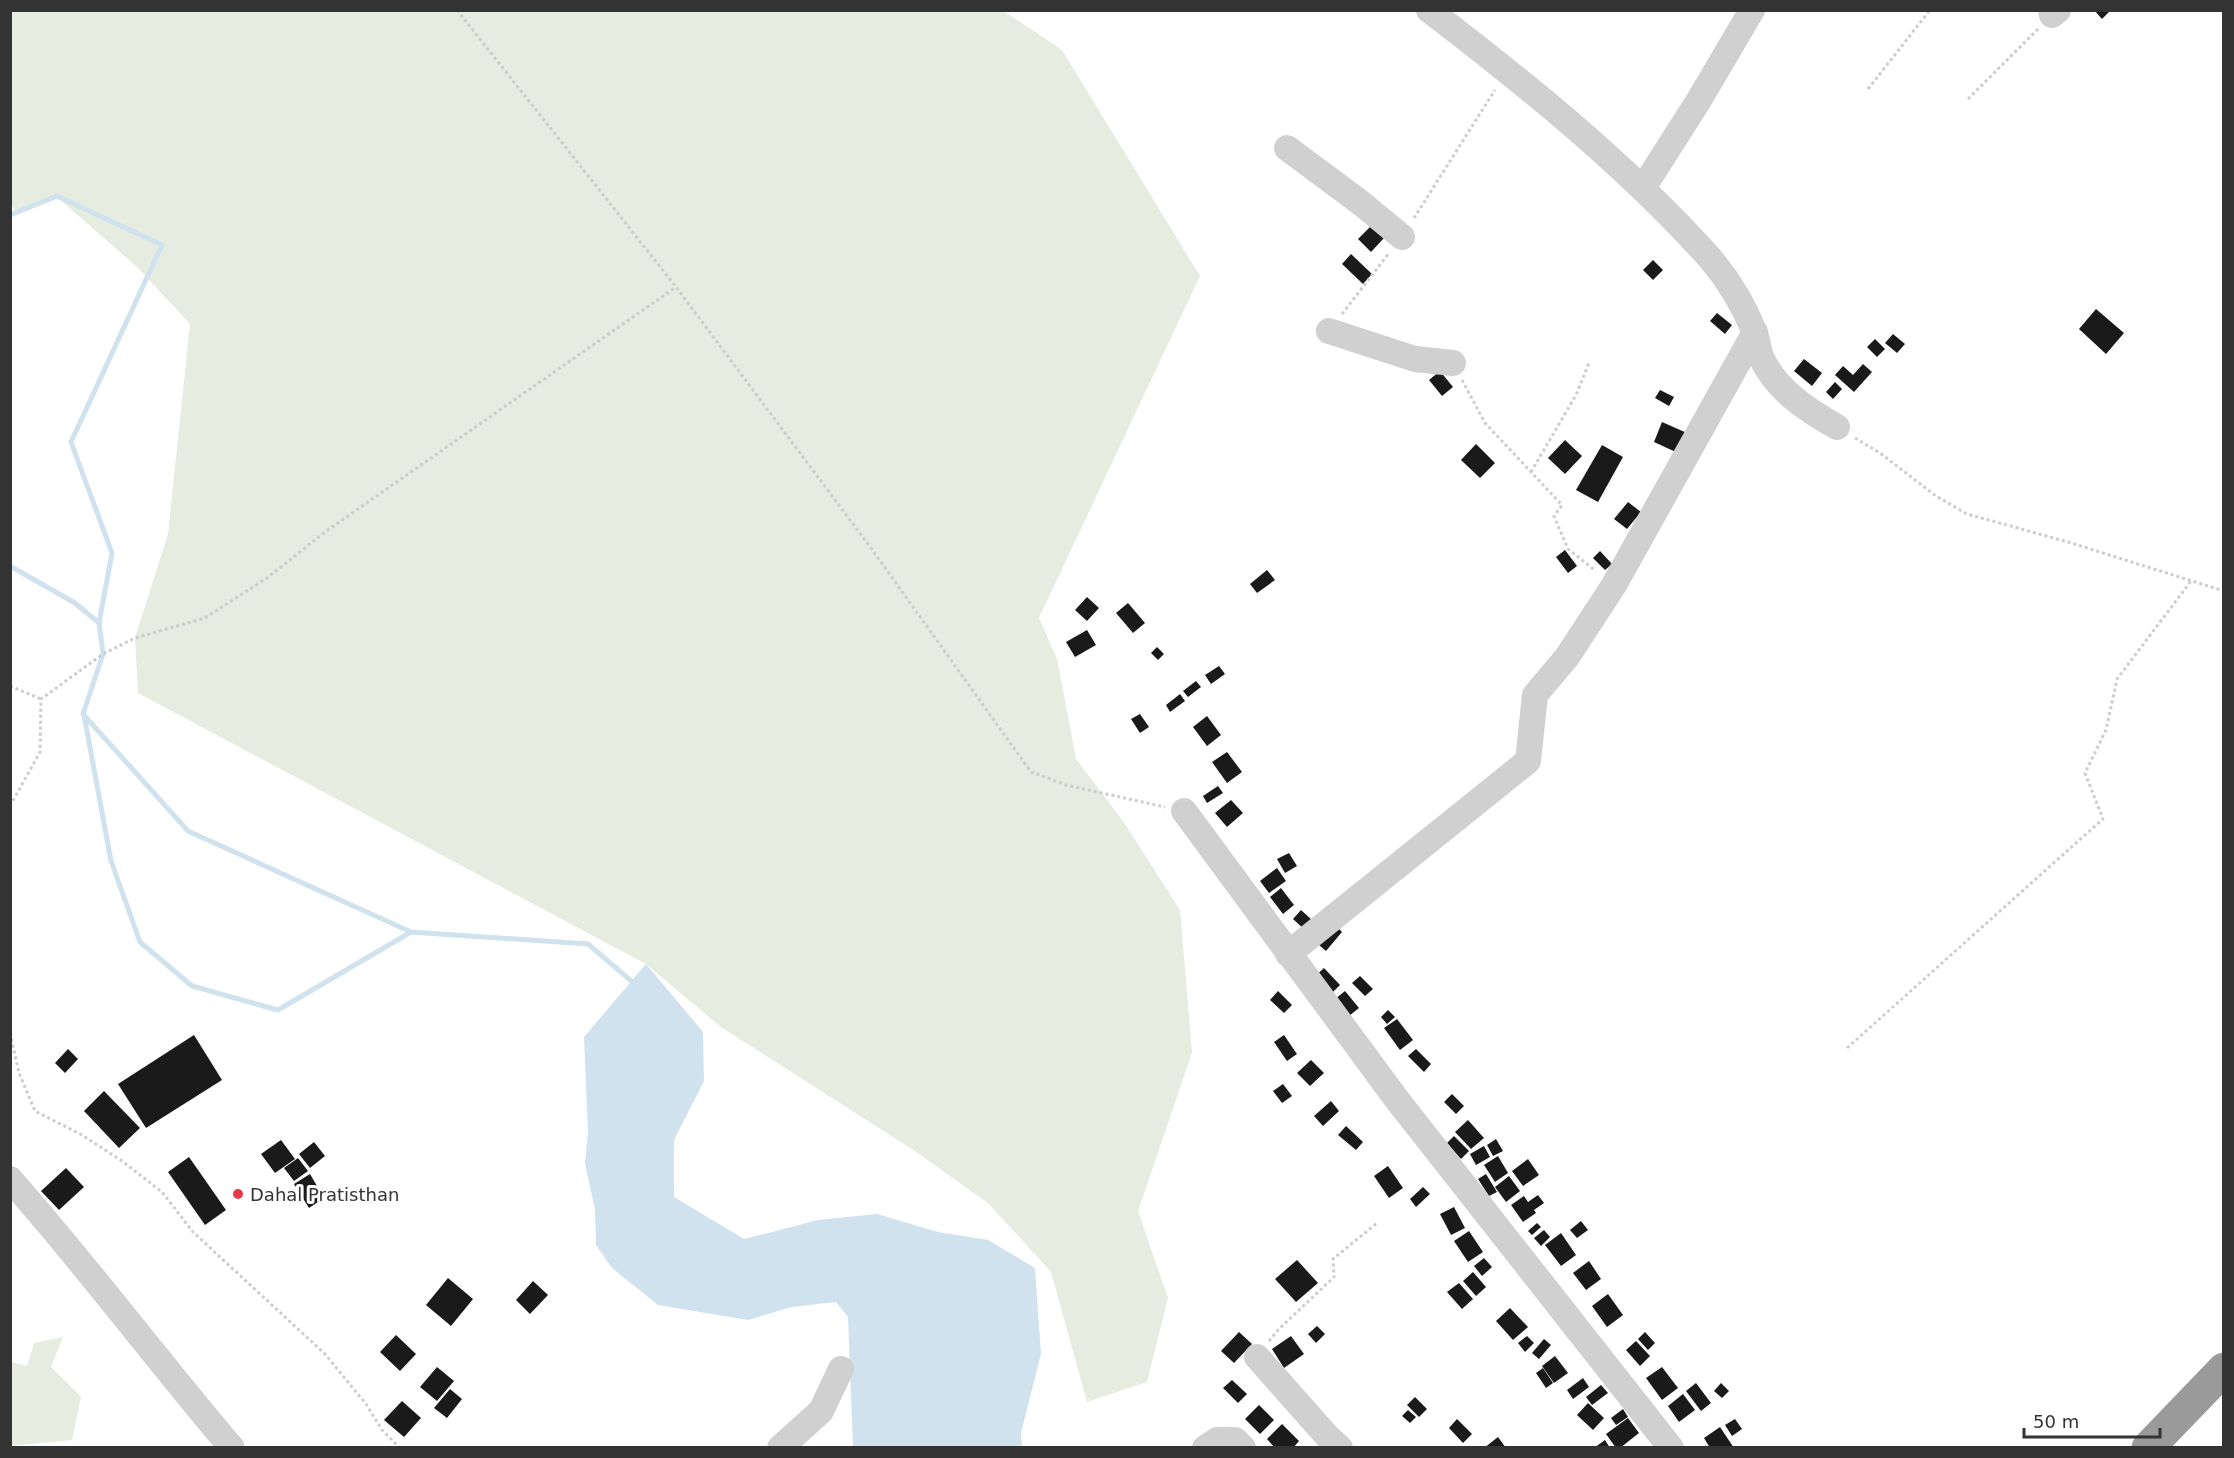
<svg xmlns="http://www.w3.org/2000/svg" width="2234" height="1458" font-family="'DejaVu Sans',sans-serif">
  <rect width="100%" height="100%" fill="#fff"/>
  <g fill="#e6ecdf">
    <path d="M 1002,10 L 1062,50 L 1200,276 L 1039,618 L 1057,659 L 1076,759 L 1123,821 L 1180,910 L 1192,1053 L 1138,1211 L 1168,1298 L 1147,1382 L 1087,1402 L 1051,1272 L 989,1204 L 915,1151 L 721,1027 L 646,964 L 138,693 L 135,638 L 168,534 L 190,324 L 137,267 L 57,197 L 16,213 L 11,204 L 10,11 Z"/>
    <path d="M 63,1337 L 51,1367 L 81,1397 L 72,1440 L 11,1446 L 11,1362 L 27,1366 L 34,1343 Z"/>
  </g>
  <path fill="#cfe2ee" d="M 646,964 L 703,1032 L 704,1081 L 674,1140 L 674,1197 L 744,1239 L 818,1220 L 877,1214 L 938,1232 L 988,1240 L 1035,1268 L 1041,1354 L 1021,1433 L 1022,1447 L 853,1447 L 848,1317 L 836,1302 L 792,1307 L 748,1320 L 658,1305 L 612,1268 L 596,1245 L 595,1210 L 585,1163 L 588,1132 L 584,1037 Z"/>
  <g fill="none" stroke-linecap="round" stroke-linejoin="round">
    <g stroke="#cfe2ee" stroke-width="5">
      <path d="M 10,215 L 57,196 L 162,245 L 71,442 L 112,553 L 99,623 L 103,654 L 83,714 L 188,831 L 411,932 L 588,944 L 636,985"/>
      <path d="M 10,566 L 75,603 L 99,623"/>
      <path d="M 84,715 L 111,861 L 140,942 L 192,986 L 278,1010 L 411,932"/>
    </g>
  </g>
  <g fill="#1a1a1a">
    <path d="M 2094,10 L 2111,10 L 2102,19 Z"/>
    <path d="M 1371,226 L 1384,238 L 1371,252 L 1358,239 Z"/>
    <path d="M 1351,254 L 1372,274 L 1363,284 L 1342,264 Z"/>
    <path d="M 1653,260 L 1663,270 L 1653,280 L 1643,270 Z"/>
    <path d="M 2096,309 L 2124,333 L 2106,354 L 2079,329 Z"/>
    <path d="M 1717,313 L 1732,325 L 1725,334 L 1710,321 Z"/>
    <path d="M 1893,334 L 1905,344 L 1897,353 L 1885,343 Z"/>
    <path d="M 1875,339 L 1885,349 L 1877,357 L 1867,347 Z"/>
    <path d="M 1804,359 L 1822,373 L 1812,386 L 1794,371 Z"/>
    <path d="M 1863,364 L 1872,372 L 1854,392 L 1835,375 L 1843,366 L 1853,375 Z"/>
    <path d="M 1440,371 L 1453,387 L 1442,396 L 1429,380 Z"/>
    <path d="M 1835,382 L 1842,389 L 1833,399 L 1826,392 Z"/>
    <path d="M 1660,390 L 1674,397 L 1669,406 L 1655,398 Z"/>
    <path d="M 1662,422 L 1687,433 L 1678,453 L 1654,442 Z"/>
    <path d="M 1565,440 L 1582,456 L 1565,474 L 1548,458 Z"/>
    <path d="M 1476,444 L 1495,463 L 1480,478 L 1461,460 Z"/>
    <path d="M 1602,445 L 1623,457 L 1598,502 L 1576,490 Z"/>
    <path d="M 1628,502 L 1641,512 L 1627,529 L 1614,519 Z"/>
    <path d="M 1565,550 L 1577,566 L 1568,573 L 1556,557 Z"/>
    <path d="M 1600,551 L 1612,564 L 1605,570 L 1593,558 Z"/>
    <path d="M 1267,570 L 1275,580 L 1257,593 L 1250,584 Z"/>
    <path d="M 1087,597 L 1099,608 L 1087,621 L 1075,610 Z"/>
    <path d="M 1128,603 L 1145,623 L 1133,633 L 1116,613 Z"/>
    <path d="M 1087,630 L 1096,645 L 1075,657 L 1066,642 Z"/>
    <path d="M 1157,647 L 1164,654 L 1158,660 L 1151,653 Z"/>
    <path d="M 1219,666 L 1225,674 L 1211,684 L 1205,675 Z"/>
    <path d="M 1196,681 L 1201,687 L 1188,697 L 1183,691 Z"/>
    <path d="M 1180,694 L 1185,701 L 1170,712 L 1166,705 Z"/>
    <path d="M 1140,714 L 1149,727 L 1140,733 L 1131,719 Z"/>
    <path d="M 1207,716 L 1221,735 L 1207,746 L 1193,727 Z"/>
    <path d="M 1227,752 L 1242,772 L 1227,783 L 1212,762 Z"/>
    <path d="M 1218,786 L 1223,793 L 1207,803 L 1203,796 Z"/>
    <path d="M 1231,800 L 1243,813 L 1227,827 L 1215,813 Z"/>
    <path d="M 1289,853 L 1297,866 L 1285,873 L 1277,859 Z"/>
    <path d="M 1277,868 L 1286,881 L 1269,893 L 1260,881 Z"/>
    <path d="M 1281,888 L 1294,905 L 1283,914 L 1270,897 Z"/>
    <path d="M 1301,910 L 1313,921 L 1305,930 L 1293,919 Z"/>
    <path d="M 1336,926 L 1342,932 L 1326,951 L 1319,945 Z"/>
    <path d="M 1324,968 L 1340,985 L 1330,995 L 1313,978 Z"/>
    <path d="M 1360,976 L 1373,989 L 1365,996 L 1352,983 Z"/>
    <path d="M 1278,991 L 1292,1005 L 1284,1013 L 1270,1000 Z"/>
    <path d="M 1345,991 L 1359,1008 L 1349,1016 L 1335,999 Z"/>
    <path d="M 1388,1010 L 1395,1017 L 1387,1024 L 1381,1017 Z"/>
    <path d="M 1397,1019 L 1413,1040 L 1400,1050 L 1384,1028 Z"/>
    <path d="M 194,1035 L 222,1080 L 146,1128 L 118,1084 Z"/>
    <path d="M 1284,1035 L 1297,1054 L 1287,1061 L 1274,1042 Z"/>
    <path d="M 68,1049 L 78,1059 L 65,1073 L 55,1063 Z"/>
    <path d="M 1416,1049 L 1431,1064 L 1424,1072 L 1408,1056 Z"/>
    <path d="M 1311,1060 L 1324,1073 L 1310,1086 L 1297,1073 Z"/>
    <path d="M 1283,1084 L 1292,1096 L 1282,1103 L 1273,1091 Z"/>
    <path d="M 104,1091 L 140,1128 L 119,1148 L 84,1111 Z"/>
    <path d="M 1452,1094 L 1464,1106 L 1456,1114 L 1444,1102 Z"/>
    <path d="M 1331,1101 L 1339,1111 L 1323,1126 L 1314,1116 Z"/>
    <path d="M 1468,1120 L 1484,1138 L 1471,1149 L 1455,1132 Z"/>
    <path d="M 1346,1126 L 1363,1142 L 1356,1150 L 1338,1135 Z"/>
    <path d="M 1454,1136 L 1469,1151 L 1461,1159 L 1447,1143 Z"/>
    <path d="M 1496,1139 L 1503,1151 L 1493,1156 L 1487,1145 Z"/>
    <path d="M 281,1140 L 295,1159 L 275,1173 L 261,1154 Z"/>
    <path d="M 314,1142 L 325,1156 L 310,1168 L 299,1154 Z"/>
    <path d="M 1484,1146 L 1490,1157 L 1476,1165 L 1470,1154 Z"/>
    <path d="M 1498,1156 L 1508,1173 L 1495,1182 L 1484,1165 Z"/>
    <path d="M 189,1157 L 226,1210 L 205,1225 L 168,1172 Z"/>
    <path d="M 298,1158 L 308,1171 L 294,1181 L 284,1168 Z"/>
    <path d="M 1528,1159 L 1539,1175 L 1523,1186 L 1512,1171 Z"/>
    <path d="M 1388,1166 L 1403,1188 L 1389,1198 L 1374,1176 Z"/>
    <path d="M 66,1168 L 84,1187 L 59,1210 L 41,1191 Z"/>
    <path d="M 310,1174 L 324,1198 L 309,1208 L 294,1184 Z"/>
    <path d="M 1486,1174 L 1497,1192 L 1489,1196 L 1478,1179 Z"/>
    <path d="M 1509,1176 L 1520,1191 L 1506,1202 L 1495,1187 Z"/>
    <path d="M 1423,1187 L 1430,1194 L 1416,1207 L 1410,1199 Z"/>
    <path d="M 1538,1195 L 1544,1203 L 1534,1210 L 1536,1213 L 1523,1222 L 1511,1205 L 1524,1196 L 1528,1202 Z"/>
    <path d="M 1454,1207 L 1465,1228 L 1451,1235 L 1440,1214 Z"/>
    <path d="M 1581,1221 L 1588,1230 L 1577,1238 L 1570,1230 Z"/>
    <path d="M 1537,1223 L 1541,1227 L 1532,1235 L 1528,1231 Z"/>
    <path d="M 1544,1230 L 1550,1237 L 1541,1246 L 1534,1238 Z"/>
    <path d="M 1469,1231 L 1483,1252 L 1468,1262 L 1454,1241 Z"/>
    <path d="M 1561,1233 L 1576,1255 L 1561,1266 L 1545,1245 Z"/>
    <path d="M 1484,1258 L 1492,1267 L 1482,1276 L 1474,1266 Z"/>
    <path d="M 1297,1260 L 1318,1283 L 1296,1302 L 1275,1279 Z"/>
    <path d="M 1589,1261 L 1601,1279 L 1586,1290 L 1573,1273 Z"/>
    <path d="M 1473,1272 L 1486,1287 L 1476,1296 L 1463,1281 Z"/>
    <path d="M 448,1278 L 473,1299 L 451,1326 L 426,1305 Z"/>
    <path d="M 533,1281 L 548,1295 L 530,1314 L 516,1300 Z"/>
    <path d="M 1459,1283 L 1473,1299 L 1462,1309 L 1447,1292 Z"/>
    <path d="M 1608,1294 L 1623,1315 L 1607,1327 L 1592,1306 Z"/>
    <path d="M 1510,1308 L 1528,1327 L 1513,1340 L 1496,1321 Z"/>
    <path d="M 1317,1326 L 1325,1334 L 1316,1343 L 1308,1334 Z"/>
    <path d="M 1239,1332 L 1252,1344 L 1234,1363 L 1221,1351 Z"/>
    <path d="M 1645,1332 L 1655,1343 L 1648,1350 L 1638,1339 Z"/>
    <path d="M 396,1335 L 416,1354 L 400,1371 L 380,1352 Z"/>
    <path d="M 1291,1336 L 1304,1354 L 1284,1368 L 1272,1349 Z"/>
    <path d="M 1527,1336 L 1534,1343 L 1525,1352 L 1518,1343 Z"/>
    <path d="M 1544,1339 L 1551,1345 L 1539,1359 L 1532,1353 Z"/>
    <path d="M 1636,1341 L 1650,1356 L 1640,1366 L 1626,1350 Z"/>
    <path d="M 1555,1356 L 1568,1373 L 1554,1383 L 1542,1366 Z"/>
    <path d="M 437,1367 L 454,1381 L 437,1401 L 420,1387 Z"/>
    <path d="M 1662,1367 L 1678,1388 L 1662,1400 L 1646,1378 Z"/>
    <path d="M 1543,1368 L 1553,1383 L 1546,1388 L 1536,1373 Z"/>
    <path d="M 1583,1378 L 1589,1387 L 1573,1399 L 1567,1390 Z"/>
    <path d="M 1232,1380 L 1247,1394 L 1238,1403 L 1223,1388 Z"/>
    <path d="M 1696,1383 L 1711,1403 L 1701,1411 L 1686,1391 Z"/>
    <path d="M 1721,1383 L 1729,1391 L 1722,1398 L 1714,1391 Z"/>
    <path d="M 1601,1385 L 1608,1393 L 1592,1405 L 1586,1397 Z"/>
    <path d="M 450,1389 L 462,1399 L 447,1418 L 434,1408 Z"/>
    <path d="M 1683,1394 L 1695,1410 L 1679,1422 L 1668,1406 Z"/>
    <path d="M 1415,1397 L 1427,1409 L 1419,1417 L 1407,1405 Z"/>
    <path d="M 402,1401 L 421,1418 L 404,1437 L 384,1420 Z"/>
    <path d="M 1588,1403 L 1604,1418 L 1593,1430 L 1577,1415 Z"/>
    <path d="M 1259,1405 L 1274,1420 L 1260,1434 L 1245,1419 Z"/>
    <path d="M 1623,1409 L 1628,1417 L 1616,1425 L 1611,1418 Z"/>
    <path d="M 1408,1410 L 1416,1417 L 1410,1423 L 1402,1416 Z"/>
    <path d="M 1628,1418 L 1639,1433 L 1620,1448 L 1616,1448 L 1606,1434 Z"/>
    <path d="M 1457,1419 L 1472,1434 L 1463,1443 L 1449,1428 Z"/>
    <path d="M 1735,1419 L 1742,1429 L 1732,1436 L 1725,1425 Z"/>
    <path d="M 1282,1424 L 1299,1441 L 1293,1448 L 1275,1448 L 1267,1439 Z"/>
    <path d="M 1720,1427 L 1734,1448 L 1710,1448 L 1704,1438 Z"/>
    <path d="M 1498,1437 L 1506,1448 L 1484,1448 Z"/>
    <path d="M 1605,1440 L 1610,1448 L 1594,1448 Z"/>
  </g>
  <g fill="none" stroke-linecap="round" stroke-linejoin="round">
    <g stroke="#cdcdcd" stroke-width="3" stroke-dasharray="3 3" stroke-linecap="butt">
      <path d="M 457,10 L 676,287 L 868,544 L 1031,772 L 1066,785 L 1165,807"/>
      <path d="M 1868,89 L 1930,10"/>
      <path d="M 1968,99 L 2038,29"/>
      <path d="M 1414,218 L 1495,90"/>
      <path d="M 1342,314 L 1389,253"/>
      <path d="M 1462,380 L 1485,423 L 1562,505 L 1554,516 L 1568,549 L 1596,571"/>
      <path d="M 1855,438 L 1880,453 L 1936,496 L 1967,514 L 2068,542 L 2224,591"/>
      <path d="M 1531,472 L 1576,395 L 1589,363"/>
      <path d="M 10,686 L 41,699"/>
      <path d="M 10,806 L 40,752 L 41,699 L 103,654 L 135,638 L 205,618 L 267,578 L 325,532 L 676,287"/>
      <path d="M 10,1033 L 19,1073 L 35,1111 L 82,1135 L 122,1161 L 162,1192 L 193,1232 L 325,1354 L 366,1404 L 382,1430 L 400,1448"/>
      <path d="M 1847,1048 L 2103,819 L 2085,773 L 2106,730 L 2117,679 L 2191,581"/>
      <path d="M 1269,1341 L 1278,1330 L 1334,1277 L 1333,1259 L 1377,1223"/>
    </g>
    <g stroke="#d0d0d0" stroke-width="26">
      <path d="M 1429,10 C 1528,86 1625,164 1709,257 C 1727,278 1744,306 1754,331 C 1758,339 1758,349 1761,357 C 1776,390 1807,410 1837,427"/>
      <path d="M 2051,10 L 2052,15 L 2058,10"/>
      <path d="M 1287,148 L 1361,203 L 1402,237"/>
      <path d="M 1643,188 L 1699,100 L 1752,10"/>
      <path d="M 1329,331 L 1415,359 L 1453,363"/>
      <path d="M 1184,811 L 1398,1101 L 1671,1448"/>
      <path d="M 1288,954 L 1528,761 L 1535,695 L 1567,657 L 1614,585 L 1755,332"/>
      <path d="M 10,1179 C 87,1266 156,1359 232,1448"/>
      <path d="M 1257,1357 L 1327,1436 L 1340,1448"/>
      <path d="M 780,1448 L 821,1411 L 841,1369"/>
      <path d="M 1205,1448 L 1217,1440 L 1235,1440 L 1243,1448"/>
    </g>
    <path stroke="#9a9a9a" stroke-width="33" d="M 2148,1448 L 2224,1369"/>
  </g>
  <circle fill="#e63946" stroke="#fff" stroke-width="2" cx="238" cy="1194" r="6"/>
  <g text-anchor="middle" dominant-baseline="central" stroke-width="6" stroke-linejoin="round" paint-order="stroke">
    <g font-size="18" fill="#333" stroke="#fff" text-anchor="start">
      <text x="250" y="1194">Dahal Pratisthan</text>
    </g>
  </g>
  <rect width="2234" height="1458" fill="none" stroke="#333333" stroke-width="24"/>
  <path d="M2024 1428v9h136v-9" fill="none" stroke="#333333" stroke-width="3"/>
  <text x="2033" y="1428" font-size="18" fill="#333333" stroke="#ffffff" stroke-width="4.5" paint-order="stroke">50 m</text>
</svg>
